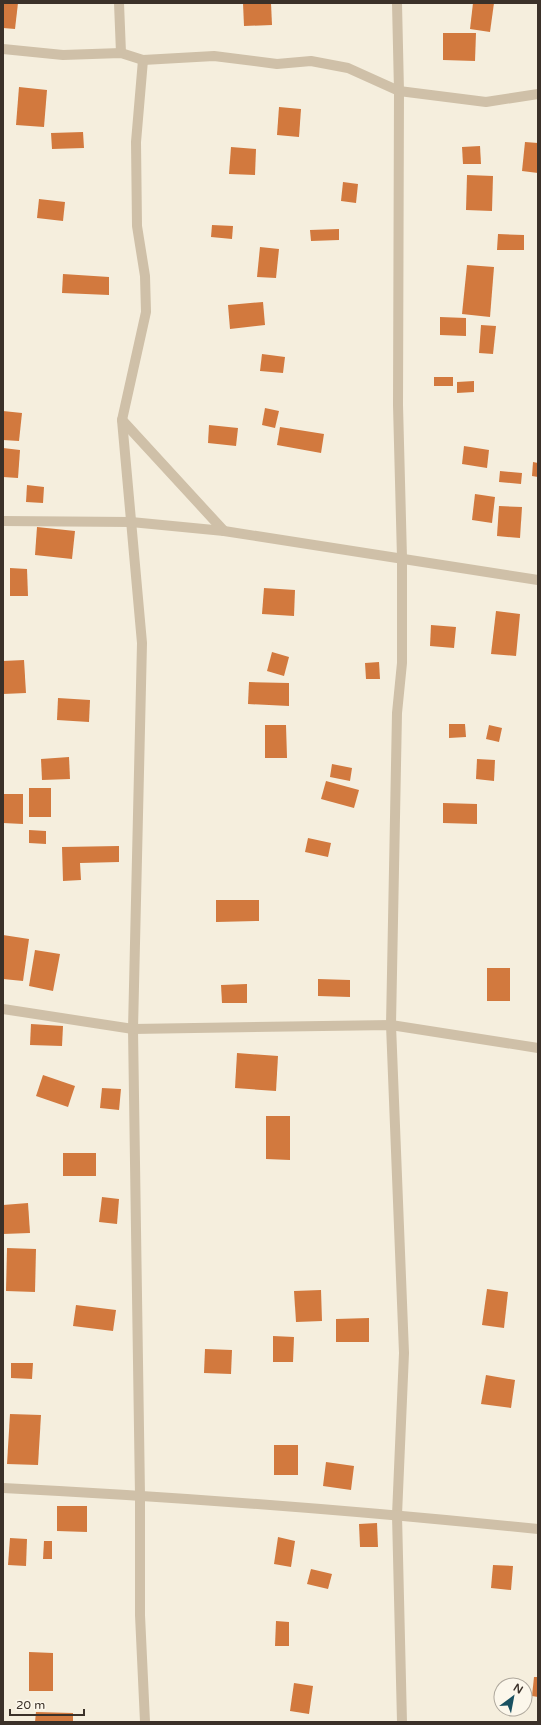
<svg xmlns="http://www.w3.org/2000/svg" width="541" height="1725" font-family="'Varela Round',sans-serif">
  <rect width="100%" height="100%" fill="#f5eedd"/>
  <g fill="#d2793e">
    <path d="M 3,3 L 18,3 L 15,29 L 3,28 Z"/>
    <path d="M 243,3 L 271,3 L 272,25 L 244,26 Z"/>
    <path d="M 473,3 L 494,3 L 490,32 L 470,29 Z"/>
    <path d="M 443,33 L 476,33 L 475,61 L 443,60 Z"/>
    <path d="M 19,87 L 47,90 L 44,127 L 16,125 Z"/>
    <path d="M 279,107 L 301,109 L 299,137 L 277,135 Z"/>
    <path d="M 83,132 L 84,148 L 52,149 L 51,133 Z"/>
    <path d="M 525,142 L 538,143 L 538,173 L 522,171 Z"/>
    <path d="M 480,146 L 481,164 L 463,164 L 462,147 Z"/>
    <path d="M 231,147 L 256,149 L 255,175 L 229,174 Z"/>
    <path d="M 467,175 L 493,176 L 492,211 L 466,210 Z"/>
    <path d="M 343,182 L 358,184 L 356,203 L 341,201 Z"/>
    <path d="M 39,199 L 65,202 L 63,221 L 37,218 Z"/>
    <path d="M 212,225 L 233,226 L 232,239 L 211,237 Z"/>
    <path d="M 339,229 L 339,240 L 311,241 L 310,230 Z"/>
    <path d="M 498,234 L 524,235 L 524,250 L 497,250 Z"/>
    <path d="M 260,247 L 279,249 L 276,278 L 257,277 Z"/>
    <path d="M 467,265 L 494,267 L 490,317 L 462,314 Z"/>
    <path d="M 63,274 L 109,277 L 109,295 L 62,293 Z"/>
    <path d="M 263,302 L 265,325 L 230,329 L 228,305 Z"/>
    <path d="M 440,317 L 466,318 L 466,336 L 440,335 Z"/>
    <path d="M 481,325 L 496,326 L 493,354 L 479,353 Z"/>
    <path d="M 262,354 L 285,357 L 283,373 L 260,371 Z"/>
    <rect x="434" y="377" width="19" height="9"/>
    <path d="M 474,381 L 474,392 L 457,393 L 457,382 Z"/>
    <path d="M 265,408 L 279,411 L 275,428 L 262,425 Z"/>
    <path d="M 3,411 L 22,413 L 19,441 L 3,440 Z"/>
    <path d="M 209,425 L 238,428 L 236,446 L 208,443 Z"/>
    <path d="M 280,427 L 324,434 L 321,453 L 277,445 Z"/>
    <path d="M 464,446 L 489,450 L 487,468 L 462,464 Z"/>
    <path d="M 3,448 L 20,450 L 18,478 L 3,477 Z"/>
    <path d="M 533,462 L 538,463 L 538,477 L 532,476 Z"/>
    <path d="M 500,471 L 522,473 L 521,484 L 499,482 Z"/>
    <path d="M 27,485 L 44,487 L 43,503 L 26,502 Z"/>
    <path d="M 475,494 L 495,497 L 492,523 L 472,520 Z"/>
    <path d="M 499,506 L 522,507 L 520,538 L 497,536 Z"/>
    <path d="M 37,527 L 75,531 L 72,559 L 35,555 Z"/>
    <path d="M 10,568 L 27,569 L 28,596 L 10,596 Z"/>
    <path d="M 264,588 L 295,590 L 294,616 L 262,614 Z"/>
    <path d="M 496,611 L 520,614 L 516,656 L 491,654 Z"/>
    <path d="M 431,625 L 456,627 L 454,648 L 430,646 Z"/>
    <path d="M 272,652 L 289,657 L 284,676 L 267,671 Z"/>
    <path d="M 24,660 L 26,693 L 3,694 L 3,661 Z"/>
    <path d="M 379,662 L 380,679 L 366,679 L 365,663 Z"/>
    <path d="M 249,682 L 289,683 L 289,706 L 248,704 Z"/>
    <path d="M 58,698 L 90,700 L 89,722 L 57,720 Z"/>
    <path d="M 449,724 L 465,724 L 466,737 L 449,738 Z"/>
    <path d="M 265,725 L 286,725 L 287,758 L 265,758 Z"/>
    <path d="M 489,725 L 502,728 L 499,742 L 486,739 Z"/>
    <path d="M 69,757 L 70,779 L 42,780 L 41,759 Z"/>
    <path d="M 477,759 L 495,760 L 494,781 L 476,779 Z"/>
    <path d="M 332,764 L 352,768 L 350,781 L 330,777 Z"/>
    <path d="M 326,781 L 359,790 L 354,808 L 321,799 Z"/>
    <rect x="29" y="788" width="22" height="29"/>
    <path d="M 3,794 L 23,794 L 23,824 L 3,823 Z"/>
    <path d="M 443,803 L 477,804 L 477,824 L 443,823 Z"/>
    <path d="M 29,830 L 46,831 L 46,844 L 29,843 Z"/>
    <path d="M 308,838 L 331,843 L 328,857 L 305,852 Z"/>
    <path d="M 119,846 L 119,862 L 80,863 L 81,880 L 63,881 L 62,847 Z"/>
    <path d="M 216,900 L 259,900 L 259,921 L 216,922 Z"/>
    <path d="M 3,935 L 29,939 L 23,981 L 3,979 Z"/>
    <path d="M 35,950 L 60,954 L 53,991 L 29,986 Z"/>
    <rect x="487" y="968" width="23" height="33"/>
    <path d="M 318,979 L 350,980 L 350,997 L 318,996 Z"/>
    <path d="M 247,984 L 247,1003 L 222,1003 L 221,985 Z"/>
    <path d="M 31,1024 L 63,1026 L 62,1046 L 30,1045 Z"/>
    <path d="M 237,1053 L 278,1056 L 276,1091 L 235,1088 Z"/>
    <path d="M 43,1075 L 75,1086 L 68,1107 L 36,1096 Z"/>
    <path d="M 102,1088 L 121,1089 L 119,1110 L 100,1108 Z"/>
    <path d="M 266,1116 L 290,1116 L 290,1160 L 266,1159 Z"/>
    <rect x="63" y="1153" width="33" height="23"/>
    <path d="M 102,1197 L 119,1199 L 117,1224 L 99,1222 Z"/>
    <path d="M 28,1203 L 30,1233 L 3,1234 L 3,1205 Z"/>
    <path d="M 7,1248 L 36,1249 L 35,1292 L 6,1291 Z"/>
    <path d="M 487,1289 L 508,1292 L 504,1328 L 482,1325 Z"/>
    <path d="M 321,1290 L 322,1321 L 296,1322 L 294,1291 Z"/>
    <path d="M 76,1305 L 116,1310 L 113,1331 L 73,1326 Z"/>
    <path d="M 369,1318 L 369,1342 L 336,1342 L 336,1319 Z"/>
    <path d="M 273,1336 L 294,1337 L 293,1362 L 273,1362 Z"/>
    <path d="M 205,1349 L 232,1350 L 231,1374 L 204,1373 Z"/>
    <path d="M 11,1363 L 33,1363 L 32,1379 L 11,1378 Z"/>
    <path d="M 486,1375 L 515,1380 L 511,1408 L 481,1404 Z"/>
    <path d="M 10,1414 L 41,1415 L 38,1465 L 7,1464 Z"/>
    <rect x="274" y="1445" width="24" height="30"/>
    <path d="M 326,1462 L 354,1466 L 351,1490 L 323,1486 Z"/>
    <path d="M 57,1506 L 87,1506 L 87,1532 L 57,1531 Z"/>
    <path d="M 377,1523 L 378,1547 L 360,1547 L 359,1524 Z"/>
    <path d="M 278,1537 L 295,1541 L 291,1567 L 274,1564 Z"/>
    <path d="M 10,1538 L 27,1539 L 26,1566 L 8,1565 Z"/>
    <path d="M 44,1541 L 52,1541 L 52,1559 L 43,1559 Z"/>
    <path d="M 493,1565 L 513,1566 L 511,1590 L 491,1588 Z"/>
    <path d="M 311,1569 L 332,1574 L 328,1589 L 307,1584 Z"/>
    <path d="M 276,1621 L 289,1622 L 289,1646 L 275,1646 Z"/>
    <path d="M 29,1652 L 53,1653 L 53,1691 L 29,1691 Z"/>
    <path d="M 534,1677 L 538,1677 L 538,1697 L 532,1696 Z"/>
    <path d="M 294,1683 L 313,1686 L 309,1714 L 290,1711 Z"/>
    <path d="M 36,1712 L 73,1713 L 73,1722 L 35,1722 Z"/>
  </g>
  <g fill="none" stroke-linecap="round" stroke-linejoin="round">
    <g stroke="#cfc0a8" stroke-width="10">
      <path d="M 119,3 L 121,53"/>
      <path d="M 397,3 L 399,91 L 398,405 L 402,558 L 402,663 L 397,713 L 391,1025 L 404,1353 L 397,1515 L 402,1722"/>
      <path d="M 3,49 L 63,55 L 121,53 L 143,60 L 214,56 L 277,64 L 311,61 L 348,68 L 399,91 L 486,102 L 538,94"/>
      <path d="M 143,60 L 136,142 L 137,226 L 145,276 L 146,312 L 122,420 L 142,643 L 133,1029 L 140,1495 L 140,1615 L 145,1722"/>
      <path d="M 122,420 L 224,531"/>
      <path d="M 3,521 L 131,522 L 224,531 L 538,580"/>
      <path d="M 3,1009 L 133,1029 L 391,1025 L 538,1048"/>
      <path d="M 3,1488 C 182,1497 360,1511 538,1529"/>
    </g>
  </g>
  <rect width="541" height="1725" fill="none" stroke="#3b3129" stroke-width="8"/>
  <g transform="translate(513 1697) rotate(32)"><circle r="19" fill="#fcf7eb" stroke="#afa89d"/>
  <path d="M0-3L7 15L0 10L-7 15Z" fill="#195161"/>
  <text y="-6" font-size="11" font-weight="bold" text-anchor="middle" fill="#3b3129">N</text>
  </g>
  <path d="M10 1709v6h74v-6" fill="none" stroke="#3b3129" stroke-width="2"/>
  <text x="16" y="1709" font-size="12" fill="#3b3129" stroke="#fcf7eb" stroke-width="3" paint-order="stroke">20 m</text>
</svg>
